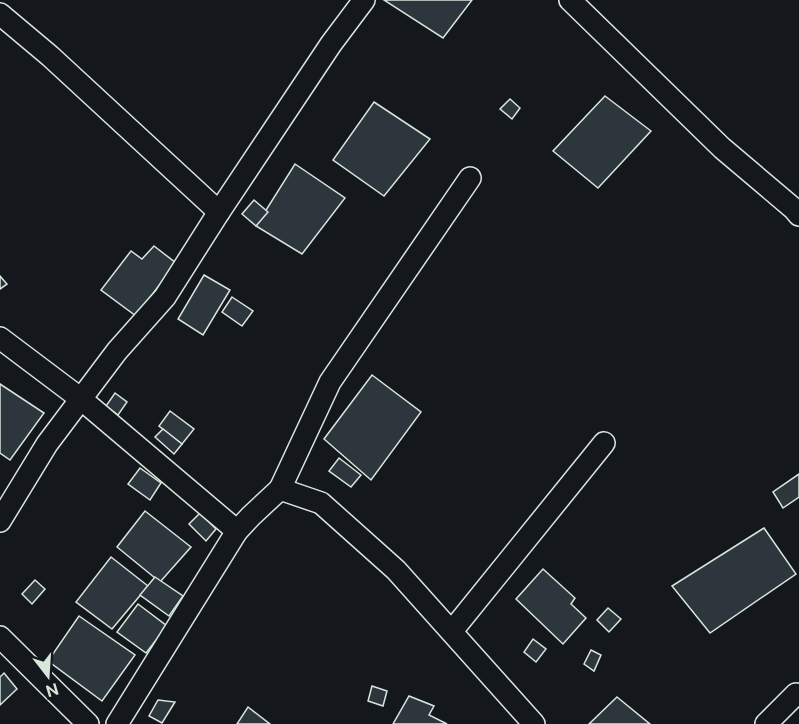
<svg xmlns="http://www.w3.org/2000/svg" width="799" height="724" font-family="'Public Sans',sans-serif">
  <rect width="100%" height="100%" fill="#14181c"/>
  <g fill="#2c363c" stroke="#d8e6dc" stroke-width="1.5">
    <path d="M 384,0 L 472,0 L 443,38 Z"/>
    <path d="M 605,96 L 651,131 L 598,188 L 553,151 Z"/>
    <path d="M 510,99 L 520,108 L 512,119 L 500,109 Z"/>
    <path d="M 374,102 L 430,139 L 384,196 L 333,160 Z"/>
    <path d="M 295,164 L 345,198 L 302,254 L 256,226 Z"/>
    <path d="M 254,200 L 268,212 L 256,226 L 242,214 Z"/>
    <path d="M 154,246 L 176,263 L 136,316 L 101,290 L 131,251 L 142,259 Z"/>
    <path d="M 204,275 L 230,290 L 203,335 L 178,319 Z"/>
    <path d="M 0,276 L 7,284 L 0,289 Z"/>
    <path d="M 232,297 L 253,311 L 242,326 L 222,312 Z"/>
    <path d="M 372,375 L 421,412 L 371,480 L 324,439 Z"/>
    <path d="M 0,384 L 44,413 L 10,460 L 0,453 Z"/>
    <path d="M 115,393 L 127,402 L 118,415 L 106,406 Z"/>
    <path d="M 170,411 L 194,429 L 182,444 L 159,426 Z"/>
    <path d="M 163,429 L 182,444 L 174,454 L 155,437 Z"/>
    <path d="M 339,458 L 361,475 L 351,487 L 329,471 Z"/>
    <path d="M 140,468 L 161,483 L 150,500 L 128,484 Z"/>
    <path d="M 799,474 L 799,497 L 783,508 L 773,492 Z"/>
    <path d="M 145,511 L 191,547 L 160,582 L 117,547 Z"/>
    <path d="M 200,513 L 216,529 L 206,541 L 189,524 Z"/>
    <path d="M 764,528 L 796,574 L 710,633 L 672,586 Z"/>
    <path d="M 111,557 L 148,586 L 112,629 L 76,602 Z"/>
    <path d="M 543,569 L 575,598 L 571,604 L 586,618 L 563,644 L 516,599 Z"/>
    <path d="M 155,577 L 183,596 L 169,616 L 140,595 Z"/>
    <path d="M 35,580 L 45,589 L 32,604 L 22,594 Z"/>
    <path d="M 138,604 L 167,626 L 146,653 L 117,632 Z"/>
    <path d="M 608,608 L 621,619 L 609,632 L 597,620 Z"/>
    <path d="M 79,616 L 135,655 L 102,701 L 48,661 Z"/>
    <path d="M 533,639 L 546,649 L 536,662 L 524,652 Z"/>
    <path d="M 591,650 L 601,655 L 594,671 L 584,664 Z"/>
    <path d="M 4,673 L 17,689 L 0,705 L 0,677 Z"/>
    <path d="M 372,686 L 387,691 L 383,706 L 368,701 Z"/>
    <path d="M 409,696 L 434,706 L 429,715 L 447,724 L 393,724 Z"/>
    <path d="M 617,697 L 650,724 L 589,724 Z"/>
    <path d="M 158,700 L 175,702 L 162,723 L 149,716 Z"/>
    <path d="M 248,707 L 270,724 L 237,724 Z"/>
  </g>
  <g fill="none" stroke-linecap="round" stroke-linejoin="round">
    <defs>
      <g id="street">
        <path d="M 570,0 L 722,148 L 794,209 L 799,215"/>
        <path d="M 0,14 L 50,56 L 219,212"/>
        <path d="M 0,338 L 81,399 L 237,531"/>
        <path d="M 280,489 L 330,382 L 470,178"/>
        <path d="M 0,521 L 47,444 L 117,351 L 165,297 L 219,212 L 331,44 L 364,0"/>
        <path d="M 452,631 L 604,443"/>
        <path d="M 0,637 L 88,724"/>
        <path d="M 117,724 L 237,531 L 251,516 L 280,489 L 321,503 L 396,570 L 534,724"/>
        <path d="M 766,724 L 796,694"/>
      </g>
    </defs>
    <use href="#street" stroke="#d8e6dc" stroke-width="24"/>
    <use href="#street" stroke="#14181c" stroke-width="21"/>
  </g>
  <g transform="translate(48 676) rotate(163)" stroke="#14181c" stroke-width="4.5" paint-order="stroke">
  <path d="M0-4.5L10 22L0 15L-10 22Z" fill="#d8e6dc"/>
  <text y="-9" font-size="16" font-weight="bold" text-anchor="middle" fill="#d8e6dc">N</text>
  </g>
</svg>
